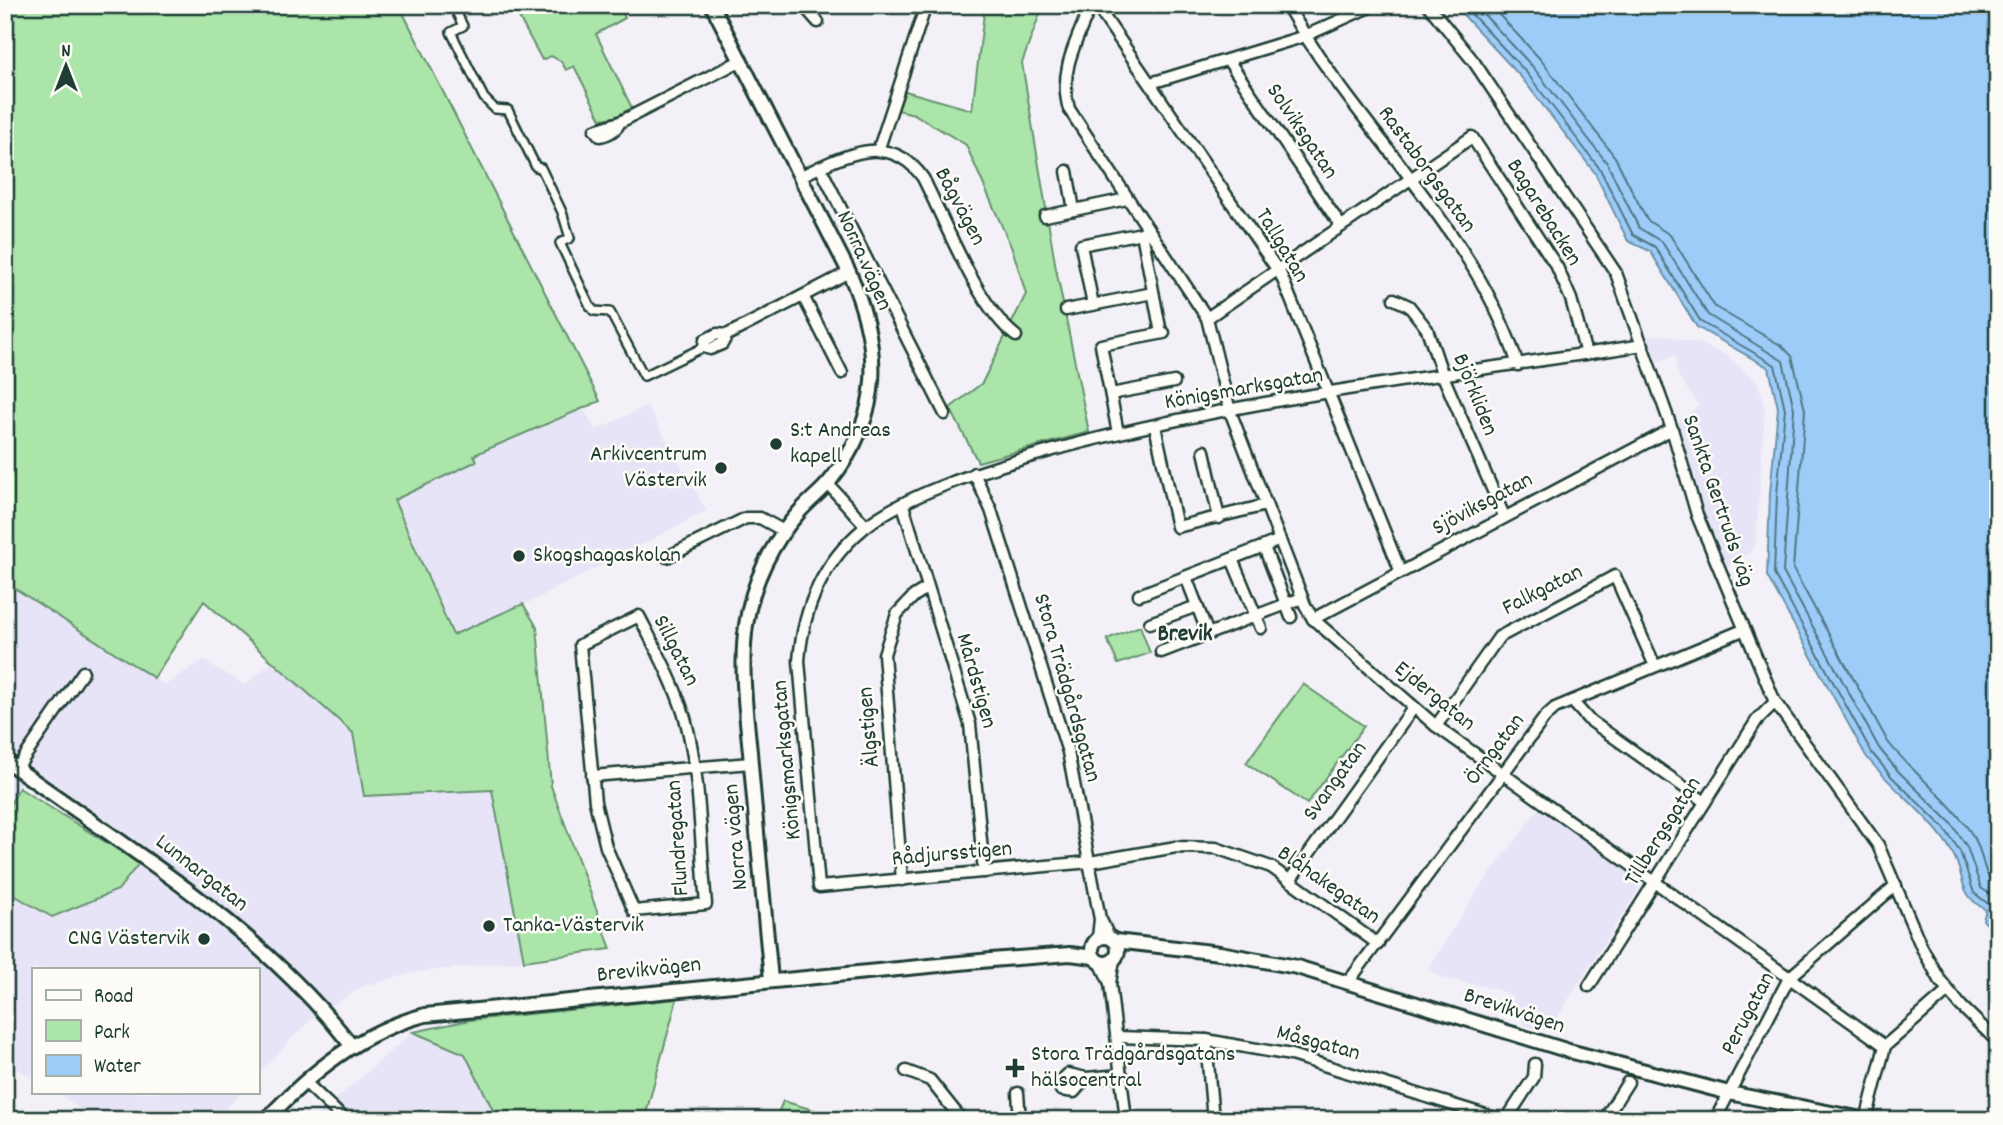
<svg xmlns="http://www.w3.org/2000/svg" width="2003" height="1125" font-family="Dekko,sans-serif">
  <rect width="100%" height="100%" fill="#f3f1f7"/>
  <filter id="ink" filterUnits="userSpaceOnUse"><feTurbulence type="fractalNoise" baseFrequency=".0143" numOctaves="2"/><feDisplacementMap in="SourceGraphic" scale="14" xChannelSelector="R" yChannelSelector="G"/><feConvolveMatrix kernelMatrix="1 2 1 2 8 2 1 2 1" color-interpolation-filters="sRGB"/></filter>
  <g filter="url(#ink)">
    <g fill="#e7e4f7">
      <path d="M 1659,334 L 1701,344 L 1728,356 L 1757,382 L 1762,395 L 1765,411 L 1756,541 L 1751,552 L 1723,570 L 1692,480 L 1678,422 L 1699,405 L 1678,376 L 1675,355 L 1656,362 L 1645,337 Z"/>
      <path d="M 647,406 L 707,511 L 532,601 L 453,635 L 394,500 L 476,461 L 474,455 L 583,408 L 596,430 Z"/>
      <path d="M 5,582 L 165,685 L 203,660 L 245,685 L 275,660 L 353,733 L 364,796 L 492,790 L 524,961 L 417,972 L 364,986 L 312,1018 L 257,1075 L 257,969 L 33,969 L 33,1078 L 5,1062 L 5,890 L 25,900 L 118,890 L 149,850 L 30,766 L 5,814 Z"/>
      <path d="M 1540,807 L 1638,878 L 1640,887 L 1551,1027 L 1540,1030 L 1524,1025 L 1511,995 L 1495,989 L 1441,978 L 1428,969 L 1474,895 Z"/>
      <path d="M 413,1032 L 465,1054 L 498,1120 L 312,1120 Z"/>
      <path d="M 57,1092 L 242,1092 L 215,1120 L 94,1120 Z"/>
    </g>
    <g fill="#abe5aa" stroke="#65916f" stroke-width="2">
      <path d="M 5,5 L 399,5 L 600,401 L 474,455 L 477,461 L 394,500 L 453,635 L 523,604 L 537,627 L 551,786 L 611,949 L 524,961 L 492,790 L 364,796 L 353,733 L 204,601 L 154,678 L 5,582 Z"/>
      <path d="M 517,5 L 619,5 L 625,18 L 596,34 L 632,108 L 615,117 L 601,119 L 574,66 L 566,70 L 561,61 L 551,56 L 542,60 L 515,10 Z"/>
      <path d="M 985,5 L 1043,5 L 1022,63 L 1056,269 L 1089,432 L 978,462 L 950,408 L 982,383 L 1026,294 L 1013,251 L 966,145 L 914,114 L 898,110 L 905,91 L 972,110 Z"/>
      <path d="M 1140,626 L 1150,653 L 1118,664 L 1107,639 Z"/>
      <path d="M 1303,684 L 1364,726 L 1307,804 L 1246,763 Z"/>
      <path d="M 19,788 L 139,863 L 118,890 L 52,917 L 5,890 L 5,814 Z"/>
      <path d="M 677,999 L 645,1117 L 653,1120 L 498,1120 L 465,1054 L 413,1032 L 470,1020 Z"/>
      <path d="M 783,1101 L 834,1116 L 839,1120 L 775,1120 Z"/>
    </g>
    <path fill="#9dccf9" stroke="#6b93aa" stroke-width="2" d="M 1454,5 L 1998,5 L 1998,936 L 1983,920 L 1986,910 C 1956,893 1967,878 1952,852 C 1931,815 1892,790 1866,756 L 1767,576 L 1770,493 L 1778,408 L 1769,368 L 1697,327 L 1650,251 L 1628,241 L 1595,173 L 1521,77 Z"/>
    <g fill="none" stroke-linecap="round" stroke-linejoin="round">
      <g stroke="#517683" stroke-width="2">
        <path d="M 1463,5 L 1526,72 L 1600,169 L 1633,235 L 1655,247 L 1701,322 L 1775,365 L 1785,409 L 1777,494 L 1774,574 L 1872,753 L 1891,776 L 1944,828 L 1960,851 L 1974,893 L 1991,906 L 1992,918 L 1998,925"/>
        <path d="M 1475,5 L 1533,67 L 1607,163 L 1639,228 L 1662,242 L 1708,315 L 1783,361 L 1794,409 L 1783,572 L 1879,748 L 1897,770 L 1951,823 L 1967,847 L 1981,888 L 1998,900"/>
        <path d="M 1490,5 L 1541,60 L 1615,157 L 1647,220 L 1670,235 L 1715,307 L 1782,346 L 1792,356 L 1805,410 L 1793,569 L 1888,742 C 1915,776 1952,801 1975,839 C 1984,854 1982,878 1998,886"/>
      </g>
      <defs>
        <path id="pedestrian" d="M 453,5 L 463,26 L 451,32 L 484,98 L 495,109 L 508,110 L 536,167 L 541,168 L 562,212 L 570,238 L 560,243 L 590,306 L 594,311 L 610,312 L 644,376 L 704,347"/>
        <g id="minor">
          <path d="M 803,5 L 818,22"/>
          <path d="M 1091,5 C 1077,40 1058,72 1069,109 L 1207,318 L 1230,411 L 1305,605 L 1313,619 L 1436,726 L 1885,1046"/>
          <path d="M 1096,5 L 1281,275 L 1400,570"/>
          <path d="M 1287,5 C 1356,129 1474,227 1518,365"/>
          <path d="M 1428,5 L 1474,62 L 1616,273 L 1672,429 L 1697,515 L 1775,702 L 1878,845 L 1922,948 L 1940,980 L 1961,1006 L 1998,1042"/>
          <path d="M 1228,60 L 1341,226"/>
          <path d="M 1151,83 L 1305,36 L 1374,5"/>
          <path d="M 620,122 C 617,129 609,135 600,136 L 595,130 L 620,122 L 740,61"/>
          <path d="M 879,148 L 926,5"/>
          <path d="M 1067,171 L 1074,210"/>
          <path d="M 799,177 L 820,167"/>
          <path d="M 1045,216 L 1127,199"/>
          <path d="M 1142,233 L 1161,333"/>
          <path d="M 803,296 L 842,373"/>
          <path d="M 1394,299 L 1409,306 L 1427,329 L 1443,376 L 1504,516"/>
          <path d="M 1093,305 L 1081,245 L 1142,233 L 1147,229"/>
          <path d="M 1066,310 L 1153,293"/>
          <path d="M 1207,318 L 1472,137 L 1557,267 L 1571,299 L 1586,354"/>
          <path d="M 727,335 L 722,344 L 710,349 L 704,347 L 705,340 L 717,334 L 727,335 L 849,272"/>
          <path d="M 1111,394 L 1174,382"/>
          <path d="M 945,414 L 820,167 C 858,149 895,138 923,178 C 945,221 978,308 1016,336"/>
          <path d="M 1155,426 L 1177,527 L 1266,505"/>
          <path d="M 1118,433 L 1101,345 L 1164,333"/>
          <path d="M 1204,451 L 1219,518"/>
          <path d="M 974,473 L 991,510 L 1068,752 L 1100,919 L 1098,938"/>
          <path d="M 828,484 L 866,526"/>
          <path d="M 903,505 L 970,724 L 984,872"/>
          <path d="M 1264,547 L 1291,617"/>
          <path d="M 667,557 L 746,518 L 760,518 L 784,531"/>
          <path d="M 1232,559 L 1261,628"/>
          <path d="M 1186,577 L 1208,634"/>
          <path d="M 1139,595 L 1280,540"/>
          <path d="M 639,616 C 656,649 674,682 685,718 C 701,777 700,843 706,904 L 634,911 L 606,847 L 595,802 L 580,645 Z"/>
          <path d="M 1313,619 L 1672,429"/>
          <path d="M 1150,623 L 1197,606"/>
          <path d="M 1161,652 L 1302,598"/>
          <path d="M 1572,701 L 1588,719 L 1705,802"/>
          <path d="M 1436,726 L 1499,637 L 1615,576 L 1655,666"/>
          <path d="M 17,768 L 83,672"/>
          <path d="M 592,776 L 751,763"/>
          <path d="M 902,880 L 884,654 L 897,614 L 914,596 L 927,588"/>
          <path d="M 1290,880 L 1414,707"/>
          <path d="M 1101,920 L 1109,937"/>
          <path d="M 1378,944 L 1271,867 L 1216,848 L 1176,847 L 1090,862 L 819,887 L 799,661 C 803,608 822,563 864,528 C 904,495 979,472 1029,457 C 1228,399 1438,377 1643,345"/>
          <path d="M 1114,960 L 1110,983 L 1126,1120"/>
          <path d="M 1100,962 L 1110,983"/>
          <path d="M 1349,981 L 1545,717 L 1555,708 L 1743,630"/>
          <path d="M 1589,986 L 1757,720 L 1775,702"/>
          <path d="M 1118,1037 L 1206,1040 L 1291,1055 L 1502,1120"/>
          <path d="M 1206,1040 L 1213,1120"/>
          <path d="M 906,1071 L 930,1080 L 962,1120"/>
          <path d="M 1086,1078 L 1074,1092 L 1061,1090 L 1061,1081 L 1068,1074 L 1086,1078 L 1122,1075"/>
          <path d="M 305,1082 L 345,1120"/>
          <path d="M 1018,1093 L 1020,1120"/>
          <path d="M 1506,1120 L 1534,1077 L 1535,1064"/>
          <path d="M 1604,1120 L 1628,1082"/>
          <path d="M 1715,1120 L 1789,978 L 1896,885"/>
          <path d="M 1866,1120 L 1885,1046 L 1948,991"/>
        </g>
        <g id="tertiary">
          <path d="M 712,5 L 849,272 C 882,348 884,413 830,481 C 821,492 810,500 800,511 C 772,542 752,583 746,625 C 740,667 746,710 750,752 C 756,828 764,904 771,980"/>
          <path d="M 5,760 C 127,849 257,924 351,1045"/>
          <circle cx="1105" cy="950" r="13"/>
          <path d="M 1115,941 L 1220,953 L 1297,967 L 1569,1051 L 1729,1093 L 1867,1120"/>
          <path d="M 266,1120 C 312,1071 360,1032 425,1015 L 991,960 L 1070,954 L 1094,957"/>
        </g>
      </defs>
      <use href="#pedestrian" stroke="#1f3d34" stroke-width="12"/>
      <use href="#minor" stroke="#1f3d34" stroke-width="15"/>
      <use href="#tertiary" stroke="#1f3d34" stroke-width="18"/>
      <use href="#pedestrian" stroke="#fdfcf7" stroke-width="7"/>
      <use href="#minor" stroke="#fdfcf7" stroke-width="10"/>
      <use href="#tertiary" stroke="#fdfcf7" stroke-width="12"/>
    </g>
  </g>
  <g fill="#1f3d34" stroke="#fdfcf7" stroke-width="2.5">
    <circle cx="776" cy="444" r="7"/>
    <circle cx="721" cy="468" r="7"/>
    <circle cx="519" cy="556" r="7"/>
    <circle cx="489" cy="926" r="7"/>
    <circle cx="204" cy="939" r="7"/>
    <path d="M1011.5 1057.5h7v7h7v7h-7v7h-7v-7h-7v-7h7z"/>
  </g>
  <g text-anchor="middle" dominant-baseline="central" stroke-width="5" stroke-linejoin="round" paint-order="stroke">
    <g font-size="23" fill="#1f3d34" stroke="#fdfcf7">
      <text transform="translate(1301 132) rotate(56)">Solviksgatan</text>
      <text transform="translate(1426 170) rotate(54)">Rastaborgsgatan</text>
      <text transform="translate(959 207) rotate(62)">Bågvägen</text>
      <text transform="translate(1543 213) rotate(58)">Bagarebacken</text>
      <text transform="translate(1281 246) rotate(59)">Tallgatan</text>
      <text transform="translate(863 261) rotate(66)">Norra vägen</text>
      <text transform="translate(1244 390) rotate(-10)">Königsmarksgatan</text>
      <text transform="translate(1474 395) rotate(68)">Björkliden</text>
      <text transform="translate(1717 501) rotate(71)">Sankta Gertruds väg</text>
      <text transform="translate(1483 505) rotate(-28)">Sjöviksgatan</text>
      <text transform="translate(1543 591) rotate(-27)">Falkgatan</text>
      <text transform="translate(675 651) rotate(63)">Sillgatan</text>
      <text transform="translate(975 681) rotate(74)">Mårdstigen</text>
      <text transform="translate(1066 688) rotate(74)">Stora Trädgårdsgatan</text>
      <text transform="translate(1434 697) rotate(39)">Ejdergatan</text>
      <text transform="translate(870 727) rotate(-95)">Älgstigen</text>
      <text transform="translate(1496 750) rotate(-53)">Örngatan</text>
      <text transform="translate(788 760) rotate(-95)">Königsmarksgatan</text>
      <text transform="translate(1336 782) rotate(-54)">Svangatan</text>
      <text transform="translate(1664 832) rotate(-58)">Tillbergsgatan</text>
      <text transform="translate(737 837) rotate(-95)">Norra vägen</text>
      <text transform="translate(679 838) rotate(-94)">Flundregatan</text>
      <text transform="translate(952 855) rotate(-5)">Rådjursstigen</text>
      <text transform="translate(201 874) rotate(38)">Lunnargatan</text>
      <text transform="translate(1328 886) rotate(35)">Blåhakegatan</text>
      <text transform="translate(649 971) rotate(-6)">Brevikvägen</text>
      <text transform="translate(1514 1012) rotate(18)">Brevikvägen</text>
      <text transform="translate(1749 1014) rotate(-62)">Perugatan</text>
      <text transform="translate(1318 1044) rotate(15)">Måsgatan</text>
    </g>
    <g font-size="23" fill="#1f3d34" stroke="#fdfcf7" text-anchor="start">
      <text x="790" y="431">S:t Andreas<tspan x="790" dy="26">kapell</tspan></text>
      <text x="707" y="455" text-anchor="end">Arkivcentrum<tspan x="707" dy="26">Västervik</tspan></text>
      <text x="533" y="556">Skogshagaskolan</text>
      <text x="503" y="926">Tanka-Västervik</text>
      <text x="190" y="939" text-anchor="end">CNG Västervik</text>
      <text x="1031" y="1055">Stora Trädgårdsgatans<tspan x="1031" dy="26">hälsocentral</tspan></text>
    </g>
    <g font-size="24" font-weight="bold" fill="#1f3d34" stroke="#fdfcf7">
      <text x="1185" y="635">Brevik</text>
    </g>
  </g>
  <rect width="2003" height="1125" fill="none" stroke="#fdfcf7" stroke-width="28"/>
  <rect x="14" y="14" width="1975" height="1097" fill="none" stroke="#1f3d34" stroke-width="2.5" filter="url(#ink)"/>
  <rect x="32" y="968" width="228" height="126" fill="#fdfcf7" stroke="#a4b0a9" stroke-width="2"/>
  <rect x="46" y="990" width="35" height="10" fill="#fdfcf7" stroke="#a4b0a9" stroke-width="2"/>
  <text x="94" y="1002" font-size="21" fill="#1f3d34">Road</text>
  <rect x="46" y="1020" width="35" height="21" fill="#abe5aa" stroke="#a4b0a9" stroke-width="2"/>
  <text x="94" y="1038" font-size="21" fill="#1f3d34">Park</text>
  <rect x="46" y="1055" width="35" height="21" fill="#9dccf9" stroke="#a4b0a9" stroke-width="2"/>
  <text x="94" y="1072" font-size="21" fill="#1f3d34">Water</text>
  <g transform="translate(66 66)" stroke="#fdfcf7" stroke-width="5" paint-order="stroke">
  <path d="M0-5L12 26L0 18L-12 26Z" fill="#1f3d34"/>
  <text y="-10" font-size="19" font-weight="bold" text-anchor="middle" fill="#1f3d34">N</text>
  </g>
</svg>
